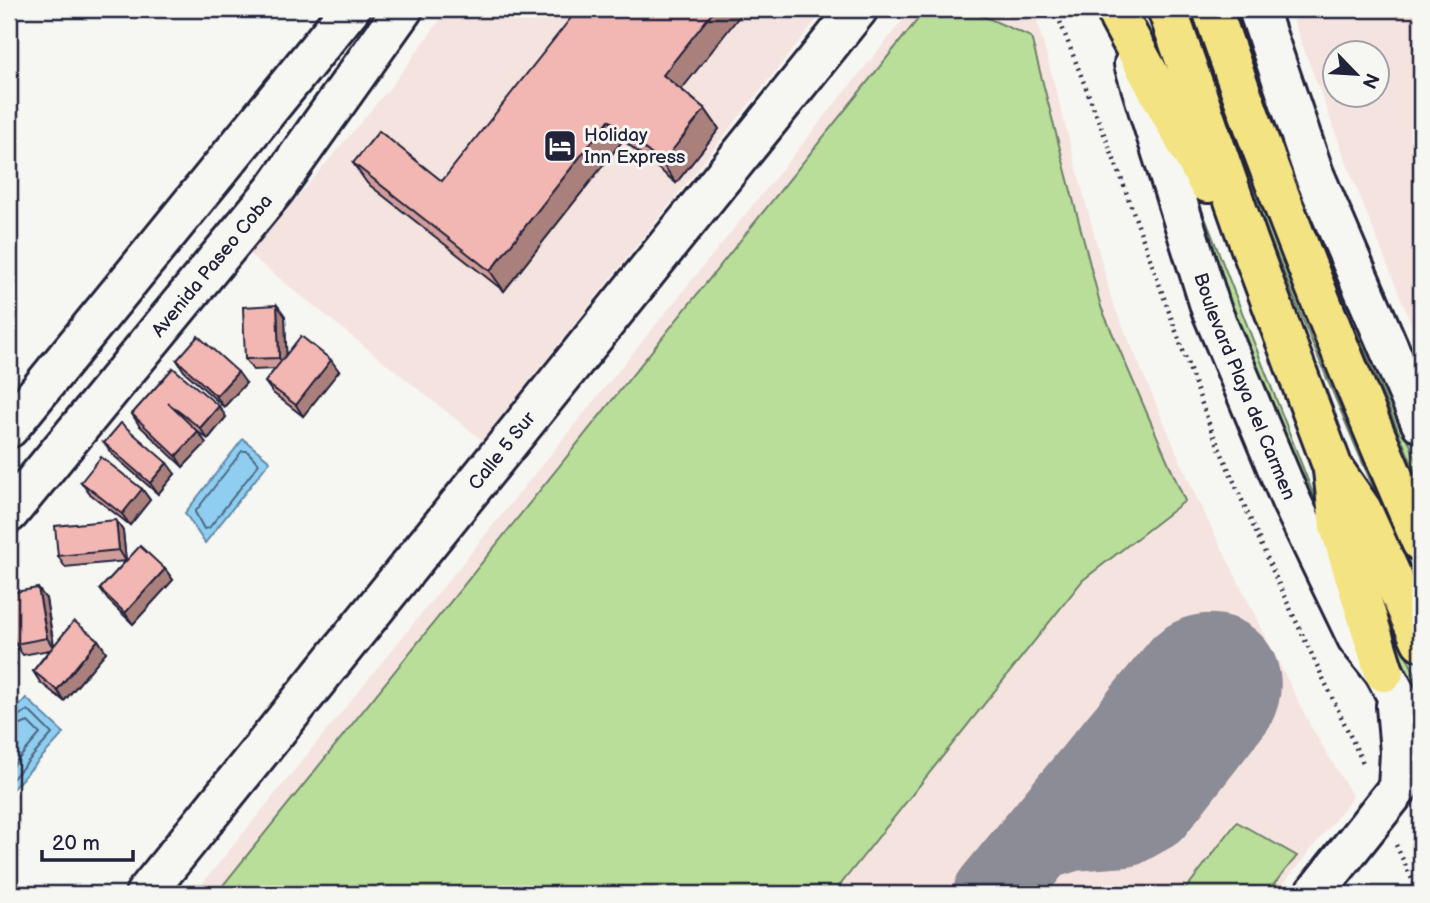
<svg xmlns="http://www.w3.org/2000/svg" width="1430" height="903" font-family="'Balsamiq Sans',sans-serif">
  <rect width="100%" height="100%" fill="#f6f6f2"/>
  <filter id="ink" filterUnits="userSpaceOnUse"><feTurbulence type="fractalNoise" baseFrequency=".0143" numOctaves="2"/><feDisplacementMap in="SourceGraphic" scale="14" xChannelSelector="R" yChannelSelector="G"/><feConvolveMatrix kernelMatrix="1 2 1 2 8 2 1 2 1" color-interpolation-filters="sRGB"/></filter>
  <g filter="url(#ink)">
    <g fill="#f5e3df" fill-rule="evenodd">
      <path d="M 448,9 L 825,9 L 482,440 L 249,254 L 394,83 Z"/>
      <path d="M 912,9 L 1034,9 L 1112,301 L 1195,495 L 1311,727 L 1353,797 L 1275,894 L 194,894 Z"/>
      <path d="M 1289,9 L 1421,9 L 1421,348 L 1354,182 ZM 1336,52 L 1378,52 L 1378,94 L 1336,94 Z"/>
    </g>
    <g fill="#b8de99" stroke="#6d806a" stroke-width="2">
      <path d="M 926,9 L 967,9 L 1031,37 L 1101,307 L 1185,501 L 1083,580 L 833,894 L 216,894 Z"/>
      <path d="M 1184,9 L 1188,9 L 1295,292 L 1421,581 L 1421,596 C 1335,404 1255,208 1184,9 Z"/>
      <path d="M 1231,9 L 1237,9 L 1309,196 L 1421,471 L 1421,486 L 1302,199 Z"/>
      <path d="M 1175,141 L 1339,560 L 1327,542 L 1235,324 Z"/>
      <path d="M 1394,630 L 1421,686 L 1421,704 L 1401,663 Z"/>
      <path d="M 1237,822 L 1297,856 L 1266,894 L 1182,894 Z"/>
    </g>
    <g fill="#8fcef0" stroke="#6389a8" stroke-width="2">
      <path d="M 243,439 L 270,461 L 205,543 L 185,513 Z"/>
      <path d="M 26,698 L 64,733 L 9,793 L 9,717 Z"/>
    </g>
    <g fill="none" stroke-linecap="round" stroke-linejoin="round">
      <g stroke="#4e6783" stroke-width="2">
        <path d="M 242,451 L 247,451 L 259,464 L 209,528 L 204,529 L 195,512 Z"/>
        <path d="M 9,721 L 28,710 L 52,734 L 9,783"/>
        <path d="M 9,730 L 28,722 L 40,734 L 9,770"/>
      </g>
      <path stroke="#8c8c96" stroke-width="82" d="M 994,894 L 1182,666 C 1215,638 1255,667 1234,706 L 1152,811 L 1125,826 L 1071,830 L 1039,840"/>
      <defs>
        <g id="secondary">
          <path d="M 1258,9 L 1314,174 L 1421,423"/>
          <path id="s1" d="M 1134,64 L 1211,309 L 1291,501 L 1357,638 L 1384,672 L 1421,741"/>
          <path d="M 9,428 L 350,9"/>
          <path id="s2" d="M 9,513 L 275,189 L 403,9"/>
          <path id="s3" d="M 145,894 L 858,9"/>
          <path d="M 1314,894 L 1398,788 L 1400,752 L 1396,706"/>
        </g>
        <g id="highway">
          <path d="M 1167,9 L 1249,243 L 1333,468 L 1362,510 L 1421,641"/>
          <path d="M 1212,9 C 1274,190 1345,366 1421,542"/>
          <path d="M 1119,18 L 1208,183"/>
          <path d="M 1333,470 L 1339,526 L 1384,672"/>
        </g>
      </defs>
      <use href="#secondary" stroke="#22223b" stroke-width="44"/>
      <use href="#highway" stroke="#22223b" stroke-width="44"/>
      <g stroke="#22223b" stroke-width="4.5" stroke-dasharray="2 5" stroke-linecap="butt">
        <path d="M 1055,9 L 1120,175 L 1211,429 L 1279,585 L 1364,765"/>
        <path d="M 1396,845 L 1419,894"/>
      </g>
      <use href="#secondary" stroke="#f6f6f2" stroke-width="38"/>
      <use href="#highway" stroke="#f4e382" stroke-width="38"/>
    </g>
    <g fill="#d19d9a" stroke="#22223b" stroke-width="2">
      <path d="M 681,89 L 705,109 L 719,129 L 676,183 L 623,140 L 504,291 L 367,183 L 353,163 L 442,181 Z"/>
      <path d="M 277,305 L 285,316 L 286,354 L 339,371 L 303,416 L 273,393 L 265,382 L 275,369 L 253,370 L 245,359 Z"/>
      <path d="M 177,360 L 246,383 L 224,407 L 184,371 Z"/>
      <path d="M 173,368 L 226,417 L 208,439 L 198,432 L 206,443 L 183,467 L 139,425 L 132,414 Z"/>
      <path d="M 104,443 L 175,474 L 158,494 L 112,454 Z"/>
      <path d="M 81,482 L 142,489 L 150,500 L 130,525 L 89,493 Z"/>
      <path d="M 116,520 L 123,531 L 126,561 L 165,569 L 173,580 L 133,624 L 108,600 L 100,589 L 126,561 L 65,567 L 58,556 Z"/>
      <path d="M 46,599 L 54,645 L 98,640 L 106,652 L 64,701 L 40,682 L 33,671 L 49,650 L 23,655 L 15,644 Z"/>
    </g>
    <g fill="#aa807d" stroke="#22223b" stroke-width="2">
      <path d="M 715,9 L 745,9 L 677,95 L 663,75 Z"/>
      <path d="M 705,109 L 719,129 L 676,183 L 662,163 Z"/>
      <path d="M 609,120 L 623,140 L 504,291 L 490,271 Z"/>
      <path d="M 277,305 L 285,316 L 287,369 L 279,358 Z"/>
      <path d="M 331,360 L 339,371 L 303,416 L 296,405 Z"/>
      <path d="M 238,372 L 246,383 L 224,407 L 216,396 Z"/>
      <path d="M 219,406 L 226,417 L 208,439 L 200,428 Z"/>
      <path d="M 198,432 L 206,443 L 183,467 L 176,456 Z"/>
      <path d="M 167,463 L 175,474 L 158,494 L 150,483 Z"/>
      <path d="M 142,489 L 150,500 L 130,525 L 122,514 Z"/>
      <path d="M 116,520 L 123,531 L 126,561 L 119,550 Z"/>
      <path d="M 165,569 L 173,580 L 133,624 L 125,613 Z"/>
      <path d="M 38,588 L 46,599 L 54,649 L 47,638 Z"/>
      <path d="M 98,640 L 106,652 L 64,701 L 57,690 Z"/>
      <path d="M 9,654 L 16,664 L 9,674 Z"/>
    </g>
    <g fill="#f3b7b3" stroke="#22223b" stroke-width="2">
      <path d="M 578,9 L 715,9 L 663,75 L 705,109 L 662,163 L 609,120 L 490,271 L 353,163 L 379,131 L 442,181 Z"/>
      <path d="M 277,305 L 279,358 L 245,359 L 243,307 Z"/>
      <path d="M 198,336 L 238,372 L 216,396 L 177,360 Z"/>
      <path d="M 301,336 L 331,360 L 296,405 L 265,382 Z"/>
      <path d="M 173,368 L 219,406 L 200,428 L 168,403 L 198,432 L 176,456 L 132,414 Z"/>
      <path d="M 121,423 L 167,463 L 150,483 L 104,443 Z"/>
      <path d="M 101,457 L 142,489 L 122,514 L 81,482 Z"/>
      <path d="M 116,520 L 119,550 L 58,556 L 55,526 Z"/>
      <path d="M 140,546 L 165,569 L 125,613 L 100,589 Z"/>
      <path d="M 38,588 L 47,638 L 15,644 L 9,606 L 9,593 Z"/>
      <path d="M 74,621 L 98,640 L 57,690 L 33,671 Z"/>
    </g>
  </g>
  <defs>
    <symbol id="hotel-square" viewBox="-11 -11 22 22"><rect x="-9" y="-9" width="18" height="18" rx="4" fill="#22223b" stroke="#f6f6f2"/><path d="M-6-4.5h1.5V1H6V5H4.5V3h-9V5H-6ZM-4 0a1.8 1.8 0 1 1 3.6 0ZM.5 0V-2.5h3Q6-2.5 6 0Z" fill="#fff"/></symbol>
  </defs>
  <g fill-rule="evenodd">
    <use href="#hotel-square" x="541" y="127" width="38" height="38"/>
  </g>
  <g text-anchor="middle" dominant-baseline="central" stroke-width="6" stroke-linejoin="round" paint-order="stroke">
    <g font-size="19" fill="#22223b" stroke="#f6f6f2" text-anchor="start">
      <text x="584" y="135">Holiday<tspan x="584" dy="22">Inn Express</tspan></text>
    </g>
    <g font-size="19" fill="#22223b" stroke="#f6f6f2">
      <text stroke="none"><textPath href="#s2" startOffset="320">Avenida Paseo Coba</textPath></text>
      <text stroke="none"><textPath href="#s1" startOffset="341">Boulevard Playa del Carmen</textPath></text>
      <text stroke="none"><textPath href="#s3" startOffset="569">Calle 5 Sur</textPath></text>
    </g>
  </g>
  <rect width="1430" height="903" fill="none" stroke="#f6f6f2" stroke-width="35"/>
  <rect x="18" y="18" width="1395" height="868" fill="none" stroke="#22223b" stroke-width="2.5" filter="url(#ink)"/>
  <g transform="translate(1356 74) rotate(115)"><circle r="33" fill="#f6f6f2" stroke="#a1a1a9" stroke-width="2"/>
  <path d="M0-5L12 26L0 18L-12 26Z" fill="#22223b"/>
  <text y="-10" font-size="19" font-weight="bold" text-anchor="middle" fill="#22223b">N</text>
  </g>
  <path d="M42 850v10h91v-10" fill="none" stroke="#22223b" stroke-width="3.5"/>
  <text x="52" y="850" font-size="21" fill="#22223b" stroke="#f6f6f2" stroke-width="5" paint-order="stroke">20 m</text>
</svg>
